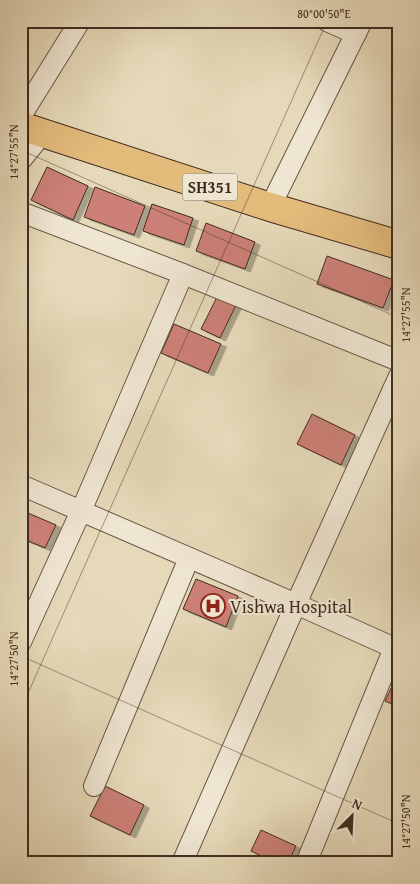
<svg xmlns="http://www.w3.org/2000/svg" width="420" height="884" font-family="'Gentium Book Plus',serif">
  <defs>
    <filter id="shadow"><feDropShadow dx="5.5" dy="3" stdDeviation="0" flood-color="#0004"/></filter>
  </defs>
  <rect width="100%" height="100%" fill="#e6d9b9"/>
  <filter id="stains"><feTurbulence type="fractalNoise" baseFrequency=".004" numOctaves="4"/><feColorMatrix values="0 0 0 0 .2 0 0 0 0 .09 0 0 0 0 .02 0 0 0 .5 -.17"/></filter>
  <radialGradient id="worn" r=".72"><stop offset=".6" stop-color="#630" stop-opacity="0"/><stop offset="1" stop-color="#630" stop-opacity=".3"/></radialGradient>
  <g fill="#cc8077" stroke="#3f2c1f" filter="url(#shadow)">
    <path d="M 47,167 L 88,186 L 73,220 L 31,200 Z"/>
    <path d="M 95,187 L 145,206 L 134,235 L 84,217 Z"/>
    <path d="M 152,204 L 193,218 L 184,245 L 143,231 Z"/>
    <path d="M 206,223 L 255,242 L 245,269 L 196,251 Z"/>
    <path d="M 327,256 L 394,280 L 383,308 L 317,284 Z"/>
    <path d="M 217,297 L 236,305 L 220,338 L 201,329 Z"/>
    <path d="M 174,324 L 221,344 L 208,373 L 161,353 Z"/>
    <path d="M 312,414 L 355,435 L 341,465 L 297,444 Z"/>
    <path d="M 21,510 L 56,525 L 45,548 L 21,538 Z"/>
    <path d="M 196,579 L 238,596 L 226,627 L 183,609 Z"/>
    <path d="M 399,672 L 399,707 L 385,701 Z"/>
    <path d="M 105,786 L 144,805 L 130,835 L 90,816 Z"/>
    <path d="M 261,830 L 296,846 L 288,863 L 276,863 L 251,851 Z"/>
    <path d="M 200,856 L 218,863 L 197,863 Z"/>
  </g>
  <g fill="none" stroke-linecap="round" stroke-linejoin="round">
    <defs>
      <g id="minor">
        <path d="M 327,21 L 356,34"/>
        <path d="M 21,116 L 80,21"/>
        <path d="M 21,160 L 43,133"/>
        <path d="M 270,207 L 362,21"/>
        <path d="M 21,212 L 183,274 L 399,361"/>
        <path d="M 21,485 L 296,604 L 399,650"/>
        <path d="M 21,642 L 81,511 L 183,274"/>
        <path d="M 94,786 L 189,558"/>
        <path d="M 309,856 L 394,648"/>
        <path d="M 182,863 L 296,604 L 399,376"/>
      </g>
      <path id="primary" d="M 21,126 L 270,207 L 399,245"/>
    </defs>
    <use href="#minor" stroke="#695746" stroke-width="22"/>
    <use href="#primary" stroke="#3f2c1f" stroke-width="30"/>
    <use href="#minor" stroke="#efe6d2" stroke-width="20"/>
    <use href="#primary" stroke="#e3bc7c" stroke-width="28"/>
  </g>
  <path fill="none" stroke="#3f2c1f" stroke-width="1" stroke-opacity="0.45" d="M 21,150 L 399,318M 21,656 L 399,824M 21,709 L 327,21"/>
  <defs>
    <symbol id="hospital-ring" viewBox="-11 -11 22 22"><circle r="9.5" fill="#efe6d2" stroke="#8f2418" stroke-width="1.5"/><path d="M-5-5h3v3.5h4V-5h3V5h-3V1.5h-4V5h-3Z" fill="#8f2418"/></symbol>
  </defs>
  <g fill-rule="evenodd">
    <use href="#hospital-ring" x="199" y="592" width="28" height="28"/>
  </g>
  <g text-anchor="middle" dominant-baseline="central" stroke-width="4" stroke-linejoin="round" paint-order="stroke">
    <rect fill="#efe6d2" stroke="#746455" stroke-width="1" x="182.5" y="173.5" width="55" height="27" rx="4"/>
    <g font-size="16" font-weight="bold" fill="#3f2c1f">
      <text x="210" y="187">SH351</text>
    </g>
    <g font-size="18" fill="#3f2c1f" stroke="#efe6d2" text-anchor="start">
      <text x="230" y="606">Vishwa Hospital</text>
    </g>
  </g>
  <rect width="420" height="884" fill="none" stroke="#e6d9b9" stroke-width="55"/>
  <g transform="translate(352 816) rotate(24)" stroke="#efe6d2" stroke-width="4" paint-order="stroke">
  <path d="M0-4L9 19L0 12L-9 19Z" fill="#3f2c1f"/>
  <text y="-8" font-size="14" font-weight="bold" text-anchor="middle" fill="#3f2c1f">N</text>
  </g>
  <rect x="28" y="28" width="364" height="828" fill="none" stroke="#3f2c1f" stroke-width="2"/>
  <g font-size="12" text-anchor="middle" fill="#3f2c1f">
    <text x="324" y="18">80°00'50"E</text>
    <text transform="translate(14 152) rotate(-90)" y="4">14°27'55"N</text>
    <text transform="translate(406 315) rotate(-90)" y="4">14°27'55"N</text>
    <text transform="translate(14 659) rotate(-90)" y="4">14°27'50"N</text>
    <text transform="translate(406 822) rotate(-90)" y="4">14°27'50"N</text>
  </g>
  <rect width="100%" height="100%" filter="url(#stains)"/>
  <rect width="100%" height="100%" fill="url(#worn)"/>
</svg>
